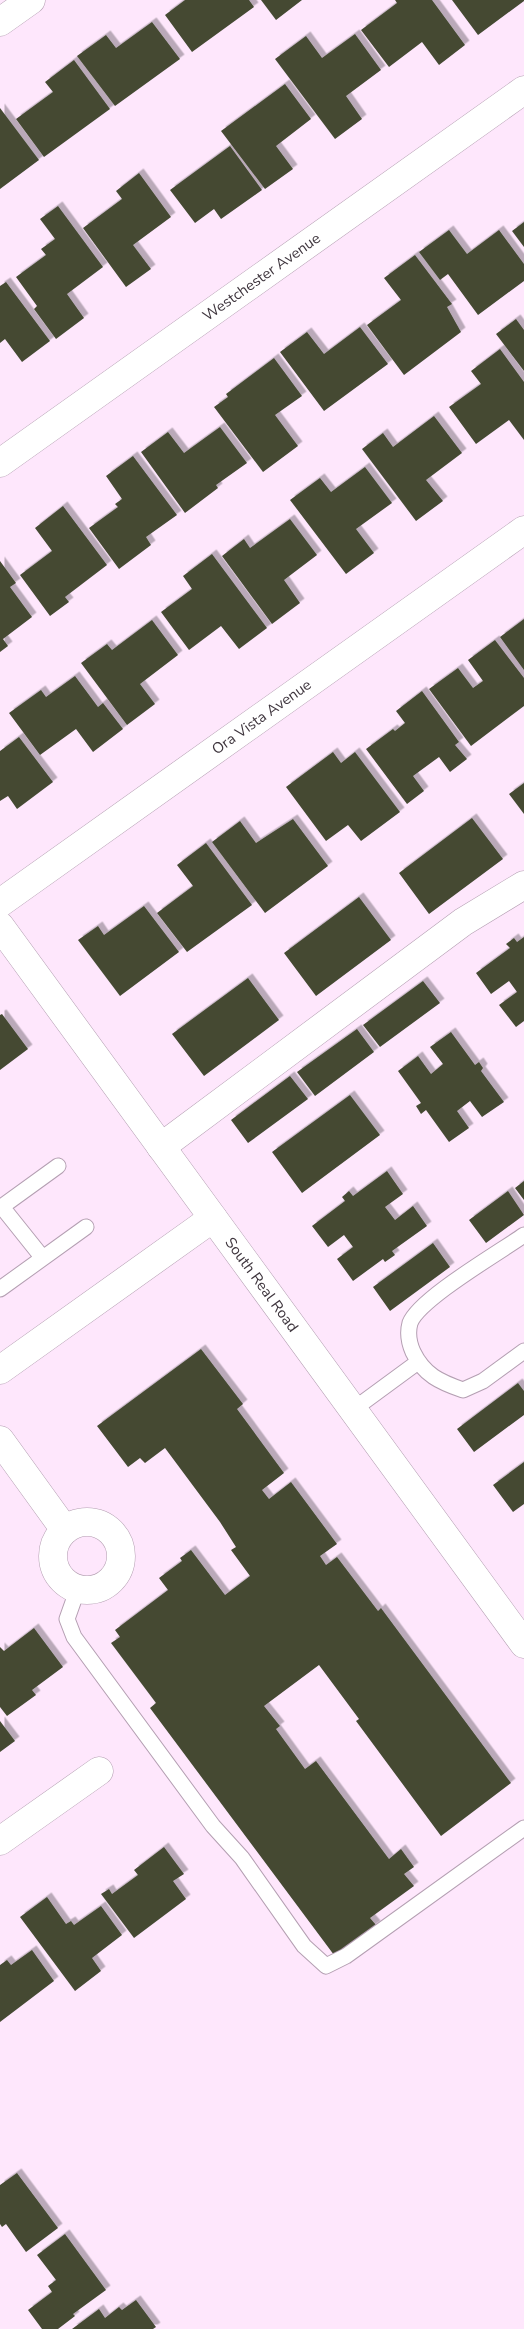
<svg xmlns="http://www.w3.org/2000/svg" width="524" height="2329" viewBox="0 0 524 2329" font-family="'Nunito Sans',sans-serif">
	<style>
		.building { fill: #444a33; filter: url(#shadow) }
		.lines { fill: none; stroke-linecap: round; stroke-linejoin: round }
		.lane-casing { stroke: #b49fb2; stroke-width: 17 }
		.street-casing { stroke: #b49fb2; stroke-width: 29 }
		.secondary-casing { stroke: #b49fb2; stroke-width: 29 }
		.lane { stroke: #fff; stroke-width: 15 }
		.street { stroke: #fff; stroke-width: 28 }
		.secondary { stroke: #fff; stroke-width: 28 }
		.labels { text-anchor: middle; stroke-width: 5; stroke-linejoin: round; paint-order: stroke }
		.street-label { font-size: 15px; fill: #3f363e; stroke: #fff }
	</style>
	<defs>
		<filter id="shadow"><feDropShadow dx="4.5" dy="-4.5" stdDeviation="0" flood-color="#0004"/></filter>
	</defs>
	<rect width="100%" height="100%" fill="#fee7fc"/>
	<path class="building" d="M 185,0 L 249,0 L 254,7 L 192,52 L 165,15 Z
		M 261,0 L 302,0 L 276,20 Z
		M 395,0 L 432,0 L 465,45 L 439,65 L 422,42 L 389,67 L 361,30 L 397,3 Z
		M 452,0 L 524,0 L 524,1 L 478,35 Z
		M 152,22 L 180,59 L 115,106 L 77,56 L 106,35 L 116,48 Z
		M 355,34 L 381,70 L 346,96 L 362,119 L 335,139 L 275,59 L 306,36 L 322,58 Z
		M 74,60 L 110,109 L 44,157 L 16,119 L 53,92 L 45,82 Z
		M 285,84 L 311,119 L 276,146 L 293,169 L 265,189 L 221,131 Z
		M 0,108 L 39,160 L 0,189 Z
		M 230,146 L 262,190 L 221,219 L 214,209 L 195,223 L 170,190 Z
		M 139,173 L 171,217 L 133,245 L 151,269 L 126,287 L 83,228 L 122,199 L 116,191 Z
		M 58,206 L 103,267 L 67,294 L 84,318 L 56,339 L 34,309 L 37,306 L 16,277 L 46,255 L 41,249 L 55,239 L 40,219 Z
		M 524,222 L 524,247 L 512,231 Z
		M 449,230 L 467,254 L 499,230 L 524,264 L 524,281 L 478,315 L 448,274 L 440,280 L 419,252 Z
		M 415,255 L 452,304 L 447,307 L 461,332 L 404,375 L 367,325 L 401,300 L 384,278 Z
		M 6,282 L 50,341 L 22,362 L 5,339 L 0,343 L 0,286 Z
		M 516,319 L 524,330 L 524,371 L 496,334 Z
		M 360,327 L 388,364 L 324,411 L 280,352 L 307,332 L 324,354 Z
		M 500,349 L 524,382 L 524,440 L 509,420 L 476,444 L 449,407 L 481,384 L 471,371 Z
		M 274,358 L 302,396 L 275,415 L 298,446 L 263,472 L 214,407 L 228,397 L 226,394 Z
		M 434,416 L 462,453 L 426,480 L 443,501 L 416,521 L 362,449 L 383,433 L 393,447 Z
		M 220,427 L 247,463 L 216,485 L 218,488 L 185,513 L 141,452 L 168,432 L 184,453 Z
		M 133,456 L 177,515 L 146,537 L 151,545 L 119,569 L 89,528 L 118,507 L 115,504 L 122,499 L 106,476 Z
		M 365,467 L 392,503 L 356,529 L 374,553 L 346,574 L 290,500 L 320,478 L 331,492 Z
		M 63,506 L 107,565 L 65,597 L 69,602 L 50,616 L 20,575 L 52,551 L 35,528 Z
		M 290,519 L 317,555 L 284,580 L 300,603 L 272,624 L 222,556 L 244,539 L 250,548 Z
		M 212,554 L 267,628 L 239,649 L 221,626 L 189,650 L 161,612 L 192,589 L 183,576 Z
		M 0,561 L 16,583 L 10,587 L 32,617 L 3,639 L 8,646 L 0,652 Z
		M 524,619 L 524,670 L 500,637 Z
		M 152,620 L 178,655 L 140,684 L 155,704 L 127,725 L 81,663 L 107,644 L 112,650 Z
		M 495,640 L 524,678 L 524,706 L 471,746 L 429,689 L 458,668 L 473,688 L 483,681 L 468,660 Z
		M 75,676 L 98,707 L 103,703 L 123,729 L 93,752 L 76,729 L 40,755 L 9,713 L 41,690 L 46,697 Z
		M 422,691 L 459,742 L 455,745 L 467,759 L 450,772 L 439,757 L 413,776 L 424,791 L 407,804 L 366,749 L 393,729 L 395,731 L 405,723 L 396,711 Z
		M 19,737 L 53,782 L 17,809 L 8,796 L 0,801 L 0,751 Z
		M 333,752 L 341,763 L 355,752 L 400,812 L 361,841 L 348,825 L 326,841 L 286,787 Z
		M 524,783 L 524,814 L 509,794 Z
		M 472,818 L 503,859 L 429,914 L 399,873 Z
		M 293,819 L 328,866 L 265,913 L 212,842 L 240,821 L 256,843 Z
		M 206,843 L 252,905 L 187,952 L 157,913 L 193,886 L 177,865 Z
		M 359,897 L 391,940 L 316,996 L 284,953 Z
		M 144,906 L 179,952 L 120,996 L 78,940 L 98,926 L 104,935 Z
		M 524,937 L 524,1021 L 516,1027 L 499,1005 L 517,992 L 509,981 L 491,994 L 476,973 L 510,948 L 506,944 L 514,938 L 517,942 Z
		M 248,978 L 279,1020 L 204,1076 L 172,1034 Z
		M 423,981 L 440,1003 L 380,1047 L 363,1025 Z
		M 2,1014 L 28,1049 L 0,1070 L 0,1015 Z
		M 357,1029 L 374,1052 L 315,1096 L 297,1072 Z
		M 451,1032 L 475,1065 L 479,1062 L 483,1068 L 481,1071 L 504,1102 L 482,1117 L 470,1101 L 457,1111 L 469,1128 L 449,1142 L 426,1110 L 421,1114 L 416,1106 L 421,1103 L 398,1071 L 418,1056 L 431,1074 L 443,1064 L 430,1047 Z
		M 290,1076 L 308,1099 L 248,1143 L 231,1120 Z
		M 350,1095 L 380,1135 L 302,1193 L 272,1152 Z
		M 387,1171 L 403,1194 L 385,1207 L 395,1220 L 413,1206 L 427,1226 L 392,1251 L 395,1255 L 385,1262 L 383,1259 L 353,1281 L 337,1259 L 353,1247 L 344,1235 L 328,1247 L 312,1226 L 345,1201 L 342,1197 L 349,1191 L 353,1196 Z
		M 524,1181 L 524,1200 L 515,1188 Z
		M 508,1191 L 524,1215 L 486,1243 L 469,1220 Z
		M 433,1243 L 450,1267 L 390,1311 L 373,1287 Z
		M 201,1349 L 243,1404 L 237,1409 L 284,1473 L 262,1490 L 269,1499 L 291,1482 L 337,1544 L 320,1556 L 326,1565 L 337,1557 L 378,1611 L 381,1608 L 511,1783 L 441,1836 L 356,1721 L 359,1719 L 319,1665 L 264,1706 L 280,1726 L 276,1729 L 305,1769 L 316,1761 L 389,1859 L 401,1849 L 414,1867 L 404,1874 L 414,1886 L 370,1918 L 376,1925 L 334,1955 L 150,1708 L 156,1703 L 111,1643 L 120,1637 L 115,1630 L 168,1590 L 159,1578 L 182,1561 L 180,1558 L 191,1550 L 225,1595 L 250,1576 L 231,1550 L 236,1547 L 220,1522 L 165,1448 L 145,1463 L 140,1458 L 128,1467 L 97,1426 Z
		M 518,1383 L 524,1391 L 524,1415 L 474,1452 L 457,1429 Z
		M 524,1462 L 524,1504 L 513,1512 L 493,1485 Z
		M 34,1628 L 63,1667 L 32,1690 L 36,1695 L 7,1716 L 0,1707 L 0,1647 L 4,1651 Z
		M 0,1721 L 15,1741 L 0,1752 Z
		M 164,1847 L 184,1874 L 173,1881 L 186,1899 L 134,1938 L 101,1894 L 109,1889 L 112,1894 L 138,1875 L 134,1870 Z
		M 47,1897 L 66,1924 L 71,1921 L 74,1925 L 101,1906 L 122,1935 L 92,1958 L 101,1971 L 75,1991 L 20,1917 Z
		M 32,1950 L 54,1981 L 0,2022 L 0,1965 L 7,1960 L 11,1965 Z
		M 17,2173 L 58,2228 L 26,2252 L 6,2224 L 2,2227 L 0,2224 L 0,2185 Z
		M 65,2234 L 106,2290 L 73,2314 L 75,2316 L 58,2329 L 42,2329 L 28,2310 L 52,2292 L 48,2286 L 56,2280 L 37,2255 Z
		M 136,2300 L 156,2327 L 153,2329 L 72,2329 L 99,2309 L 105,2318 L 119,2307 L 122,2310 Z"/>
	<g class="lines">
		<defs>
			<path id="lane" d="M 2,1207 L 42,1257
				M 0,1208 L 58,1166
				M 524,1235 C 500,1252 419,1299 410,1323 C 407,1334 409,1343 413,1352 C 424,1375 440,1382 463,1390 L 483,1381 L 524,1351
				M 0,1289 L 86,1227
				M 354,1409 L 418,1362
				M 78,1588 L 67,1619 L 74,1637 L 213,1826 L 242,1858 L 304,1946 L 326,1966 L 346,1956 L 524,1828"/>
			<g id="street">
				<path d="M 0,22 L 31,0"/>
				<path id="s1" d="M 0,463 L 524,90"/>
				<path id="s2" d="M 0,903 L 524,530"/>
				<path d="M 161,1147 L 463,922 L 524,885"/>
				<path d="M 0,1370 L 213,1218"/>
				<path d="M 0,1440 L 65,1530"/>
				<circle cx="87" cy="1556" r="34"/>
				<path d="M 0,1841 L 99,1771"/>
			</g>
			<g id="secondary">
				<path id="s3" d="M 0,926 L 524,1644"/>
			</g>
		</defs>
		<use href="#lane" class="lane-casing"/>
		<use href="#street" class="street-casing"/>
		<use href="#secondary" class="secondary-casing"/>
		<use href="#lane" class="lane"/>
		<use href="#street" class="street"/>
		<use href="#secondary" class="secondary"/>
	</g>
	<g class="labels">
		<g class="street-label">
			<text dy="5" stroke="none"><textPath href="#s1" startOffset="321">Westchester Avenue</textPath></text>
			<text dy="5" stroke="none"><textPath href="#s2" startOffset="321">Ora Vista Avenue</textPath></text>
			<text dy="5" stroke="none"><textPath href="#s3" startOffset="444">South Real Road</textPath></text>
		</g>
	</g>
</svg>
